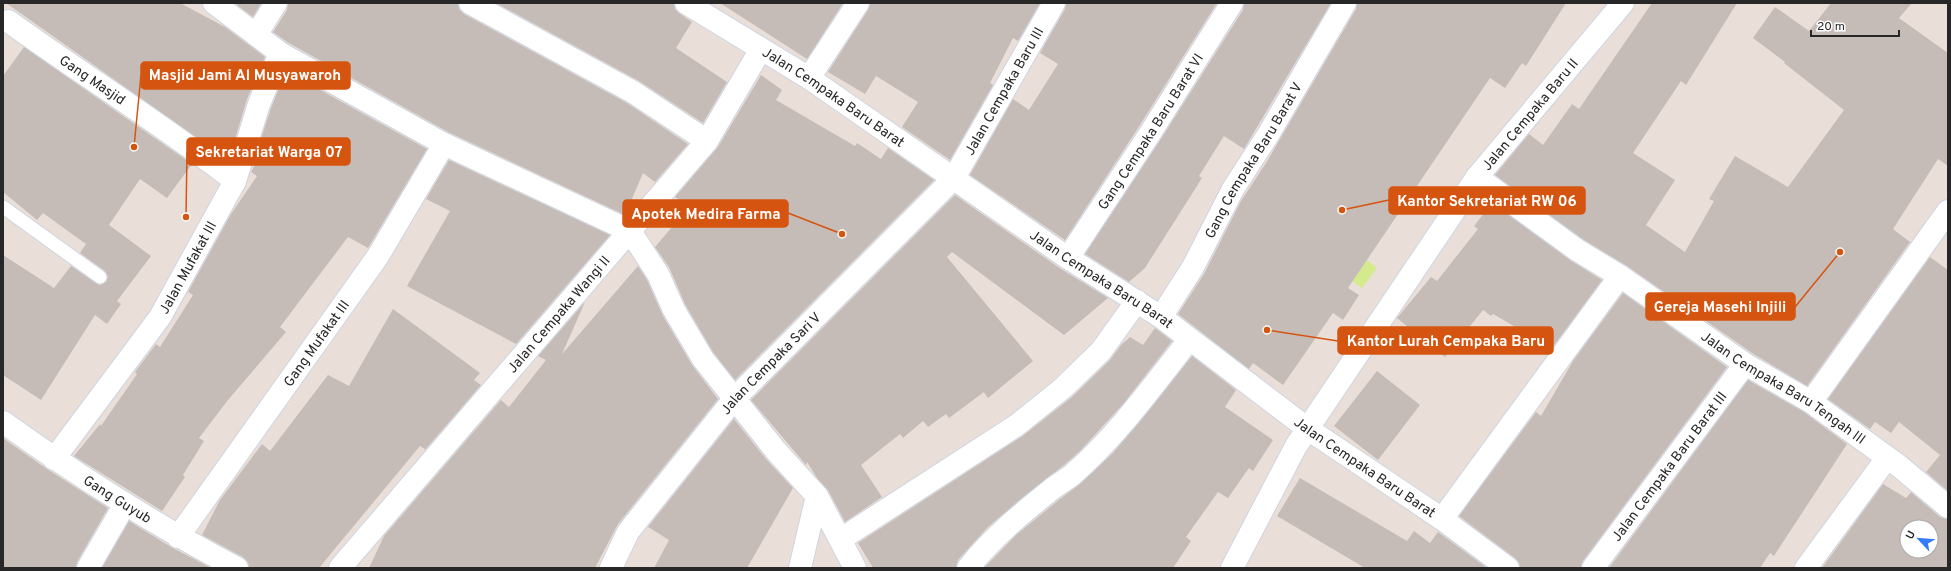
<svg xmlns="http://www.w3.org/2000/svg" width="1951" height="571" viewBox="0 0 1951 571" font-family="Overpass,sans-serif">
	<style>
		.pitch { fill: #d3eb8d }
		.building { fill: #c5bcb8; fill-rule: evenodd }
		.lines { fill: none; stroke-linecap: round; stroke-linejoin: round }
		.lane-casing { stroke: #cdd4e1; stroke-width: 15 }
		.street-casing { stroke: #cdd4e1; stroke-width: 24 }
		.lane { stroke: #fff; stroke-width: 13 }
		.street { stroke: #fff; stroke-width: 22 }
		.labels { text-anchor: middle; stroke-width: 4; stroke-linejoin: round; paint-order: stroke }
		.street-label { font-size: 14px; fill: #272727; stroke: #fff }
		.leader { fill: none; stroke: #d5540f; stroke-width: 1.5 }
		.callout-dot { fill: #d5540f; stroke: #fff; stroke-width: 1.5 }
		.callout { fill: #d5540f; stroke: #d5540f; stroke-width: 1.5 }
		.callout-label { font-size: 15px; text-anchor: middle; font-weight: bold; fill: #fff }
	</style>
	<rect width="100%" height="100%" fill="#eadfd8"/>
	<path class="pitch" d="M 1334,235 L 1377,268 L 1362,288 L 1318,256 Z"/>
	<path class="building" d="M 6,3 L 180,3 L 225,27 L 265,57 L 247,99 L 233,146 L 224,157 Z
		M 238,3 L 261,3 L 253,17 L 237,5 Z
		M 288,3 L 458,3 L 459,9 L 464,14 L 627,103 L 688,144 L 655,182 L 643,173 L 625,215 L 450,133 L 287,42 L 273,32 L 287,10 Z
		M 496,3 L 674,3 L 675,9 L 679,13 L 692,22 L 676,48 L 727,82 L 703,123 L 639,81 Z
		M 720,3 L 843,3 L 807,59 Z
		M 870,3 L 1040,3 L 1018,41 L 1013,38 L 990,83 L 993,85 L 950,160 L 902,127 L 918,102 L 876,76 L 865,94 L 828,72 L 868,10 Z
		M 1066,3 L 1217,3 L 1138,128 L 1065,240 L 970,175 L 1013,99 L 1029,110 L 1058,64 L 1040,53 L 1065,9 Z
		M 1244,3 L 1331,3 L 1244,149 L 1224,136 L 1199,176 L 1202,178 L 1145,268 L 1129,282 L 1085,254 L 1159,142 L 1243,10 Z
		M 1357,3 L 1566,3 L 1526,66 L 1522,63 L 1505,88 L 1490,78 L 1348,288 L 1359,295 L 1343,320 L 1333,313 L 1283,385 L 1253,363 L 1249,369 L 1178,314 L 1204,274 L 1241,201 L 1266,163 L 1356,9 Z
		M 1652,3 L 1737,3 L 1686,85 L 1681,81 L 1633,153 L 1675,180 L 1646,225 L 1685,252 L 1714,201 L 1709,199 L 1735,156 L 1788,187 L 1844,110 L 1784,63 L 1785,62 L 1753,38 L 1775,7 L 1809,31 L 1831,3 L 1912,3 L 1899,18 L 1948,53 L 1948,166 L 1938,159 L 1893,229 L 1910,242 L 1807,386 L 1752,353 L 1627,266 L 1584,240 L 1495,175 L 1529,134 L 1543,145 L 1572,104 L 1579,109 Z
		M 24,47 L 192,164 L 167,198 L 140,179 L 109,225 L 151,256 L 117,301 L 121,304 L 107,324 L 95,315 L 41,400 L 3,375 L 3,255 L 54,288 L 71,266 L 99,285 L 106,282 L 108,277 L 105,271 L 80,253 L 86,244 L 43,213 L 37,220 L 3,192 L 3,76 Z
		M 286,71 L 427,149 L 368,248 L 348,237 L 280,327 L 286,332 L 228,400 L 199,438 L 204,441 L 183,475 L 185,477 L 162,511 L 74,456 L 100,424 L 101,426 L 137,374 L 135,372 L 156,344 L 160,347 L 193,295 L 188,292 L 231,214 L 257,176 L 251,172 L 263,151 L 258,148 L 271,108 Z
		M 761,75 L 782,90 L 776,100 L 855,146 L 857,143 L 881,159 L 888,148 L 934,180 L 735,380 L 713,352 L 685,304 L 669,267 L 655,247 L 689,207 L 675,197 L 718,147 Z
		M 449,160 L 610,235 L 516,344 L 407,286 L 450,211 L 426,199 Z
		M 955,195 L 1061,269 L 1108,298 L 1064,335 L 952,252 L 947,257 L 1033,361 L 988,398 L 984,392 L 949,418 L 946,414 L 928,427 L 923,421 L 903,438 L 900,434 L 861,465 L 882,497 L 845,522 L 828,490 L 817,478 L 807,462 L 806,465 L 751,400 Z
		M 1492,203 L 1570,260 L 1602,280 L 1552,348 L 1493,314 L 1491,316 L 1483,310 L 1445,357 L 1397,318 L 1431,277 L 1437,281 L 1478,229 L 1474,226 Z
		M 1930,257 L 1948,270 L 1948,491 L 1926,472 L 1940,455 L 1899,422 L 1891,433 L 1875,422 L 1870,429 L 1828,399 Z
		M 638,266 L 647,280 L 663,316 L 692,365 L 718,399 L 618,524 L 595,568 L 369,568 L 384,536 L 501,400 L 509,407 L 546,360 L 538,356 L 585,302 L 562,354 Z
		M 1623,293 L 1727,367 L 1583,561 L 1581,568 L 1520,568 L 1519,563 L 1515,558 L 1459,516 L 1536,412 L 1541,416 L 1573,361 Z
		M 393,309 L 480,373 L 474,380 L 481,385 L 424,451 L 425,449 L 420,446 L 319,568 L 249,568 L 248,562 L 243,557 L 202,535 L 220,500 L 262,444 L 270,451 L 328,375 L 349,386 Z
		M 1155,328 L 1172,341 L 1124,403 L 1080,451 L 1064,465 L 1022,498 L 988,527 L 958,560 L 956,568 L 873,568 L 858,543 L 1024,435 L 1072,397 L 1110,360 L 1121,345 L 1130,337 L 1143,345 Z
		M 1192,356 L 1236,390 L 1225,407 L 1273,440 L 1253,471 L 1249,468 L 1228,498 L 1218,492 L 1186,537 L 1191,541 L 1173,568 L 984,568 L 1016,535 L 1060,499 L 1080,484 L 1113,453 L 1143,418 Z
		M 1377,371 L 1420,405 L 1378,460 L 1334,426 Z
		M 1748,380 L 1804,412 L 1847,444 L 1774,556 L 1770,553 L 1760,568 L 1609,568 Z
		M 734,419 L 766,459 L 793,488 L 747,568 L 654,568 L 669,540 L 648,527 Z
		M 3,438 L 47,469 L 108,508 L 77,562 L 76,568 L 3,568 Z
		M 1300,478 L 1407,541 L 1414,531 L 1430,543 L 1438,532 L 1487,568 L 1365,568 L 1277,516 Z
		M 1883,484 L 1906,498 L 1911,492 L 1940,517 L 1948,519 L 1948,568 L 1822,568 ZM 1907,527 L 1931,527 L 1931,551 L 1907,551 Z
		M 129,521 L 171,547 L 211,568 L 102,568 Z"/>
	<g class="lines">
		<defs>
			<path id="lane" d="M 3,207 L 100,277"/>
			<g id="street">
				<path d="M 214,3 L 280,53 L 444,144 L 630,231 L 658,274 L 674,310 L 703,359 L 776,451 L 817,496 L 855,568"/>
				<path d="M 470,3 L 633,92 L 707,141"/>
				<path id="s1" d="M 686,3 L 809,78 L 1068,258 L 1161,317 L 1308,429 L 1442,519 L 1508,568"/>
				<path id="s2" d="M 8,21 C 83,75 162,124 235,181"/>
				<path d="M 256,35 L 276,3"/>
				<path d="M 809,78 L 858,3"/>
				<path id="s3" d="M 1477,177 L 1577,250 L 1620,276 L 1745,364 L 1811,402 L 1899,466 L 1948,507"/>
				<path id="s4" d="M 1068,258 L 1149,135 L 1232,3"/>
				<path id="s5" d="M 1161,317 L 1193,267 L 1233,189 L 1268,135 L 1345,3"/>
				<path d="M 1811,402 L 1948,211"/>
				<path id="s6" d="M 3,422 C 78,476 155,525 237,568"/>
				<path id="s7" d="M 54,459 L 160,317 L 235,181 L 259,104 L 280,53"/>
				<path d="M 1442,519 L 1620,276"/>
				<path id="s8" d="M 178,537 L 378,256 L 444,144"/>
				<path d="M 841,539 L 1017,425 L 1063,388 L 1101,351 L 1137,301"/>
				<path d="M 88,568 L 125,504"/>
				<path id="s9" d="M 340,568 L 707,141 L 761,49"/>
				<path id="s10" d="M 611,568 L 628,532 L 734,399 L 954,178 L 1054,3"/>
				<path d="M 800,568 L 817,496"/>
				<path d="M 968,568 C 992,538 1022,513 1052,489 C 1058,484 1066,480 1072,475 C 1117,436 1152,387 1189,340"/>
				<path id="s11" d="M 1232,568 L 1296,446 L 1477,177 L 1623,3"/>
				<path id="s12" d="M 1593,568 L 1745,364"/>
				<path d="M 1806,568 L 1887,458"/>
			</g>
		</defs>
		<use href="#lane" class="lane-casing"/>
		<use href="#street" class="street-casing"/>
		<use href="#lane" class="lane"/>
		<use href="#street" class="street"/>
	</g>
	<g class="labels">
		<g class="street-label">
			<text dy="5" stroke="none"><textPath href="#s2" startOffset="103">Gang Masjid</textPath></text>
			<text dy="5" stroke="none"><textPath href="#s10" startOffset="622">Jalan Cempaka Baru III</textPath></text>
			<text dy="5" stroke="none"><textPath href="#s1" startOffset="175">Jalan Cempaka Baru Barat</textPath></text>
			<text dy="5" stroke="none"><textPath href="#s11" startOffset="544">Jalan Cempaka Baru II</textPath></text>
			<text dy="5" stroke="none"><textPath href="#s4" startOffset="151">Gang Cempaka Baru Barat VI</textPath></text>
			<text dy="5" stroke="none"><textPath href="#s5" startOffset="182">Gang Cempaka Baru Barat V</textPath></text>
			<text dy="5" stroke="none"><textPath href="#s7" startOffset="234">Jalan Mufakat III</textPath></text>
			<text dy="5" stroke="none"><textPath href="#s1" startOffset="499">Jalan Cempaka Baru Barat</textPath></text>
			<text dy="5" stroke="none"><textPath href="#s9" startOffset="335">Jalan Cempaka Wangi II</textPath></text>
			<text dy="5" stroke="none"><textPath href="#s8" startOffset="238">Gang Mufakat III</textPath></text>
			<text dy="5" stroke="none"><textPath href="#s10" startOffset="261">Jalan Cempaka Sari V</textPath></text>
			<text dy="5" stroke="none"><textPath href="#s3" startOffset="372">Jalan Cempaka Baru Tengah III</textPath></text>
			<text dy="5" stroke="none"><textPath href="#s12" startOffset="127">Jalan Cempaka Baru Barat III</textPath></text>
			<text dy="5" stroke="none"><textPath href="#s1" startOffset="823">Jalan Cempaka Baru Barat</textPath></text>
			<text dy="5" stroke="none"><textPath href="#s6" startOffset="138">Gang Guyub</textPath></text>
		</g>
	</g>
	<path class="leader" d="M134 147L141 75M186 217L187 152M1342 210L1389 200M842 234L788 213M1840 252L1795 307M1267 330L1338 341"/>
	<g class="callout-dot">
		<circle cx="134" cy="147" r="4"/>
		<circle cx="186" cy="217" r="4"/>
		<circle cx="1342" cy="210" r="4"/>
		<circle cx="842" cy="234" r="4"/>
		<circle cx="1840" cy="252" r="4"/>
		<circle cx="1267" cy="330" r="4"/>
	</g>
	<g class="callout">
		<rect x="141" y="62" width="209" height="27" rx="4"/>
		<rect x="187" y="138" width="163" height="27" rx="4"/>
		<rect x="1389" y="187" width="196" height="27" rx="4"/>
		<rect x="623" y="200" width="165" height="27" rx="4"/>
		<rect x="1646" y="293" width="149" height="27" rx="4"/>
		<rect x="1338" y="327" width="215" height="27" rx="4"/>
	</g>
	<g class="callout-label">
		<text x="245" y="80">Masjid Jami Al Musyawaroh</text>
		<text x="269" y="157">Sekretariat Warga 07</text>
		<text x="1487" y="206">Kantor Sekretariat RW 06</text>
		<text x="706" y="219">Apotek Medira Farma</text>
		<text x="1720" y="312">Gereja Masehi Injili</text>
		<text x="1446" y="346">Kantor Lurah Cempaka Baru</text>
	</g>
	<rect width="1951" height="571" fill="none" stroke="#272727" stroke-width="8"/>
	<g transform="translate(1919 539) rotate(296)"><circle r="19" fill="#ffffff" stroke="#a9a9a9"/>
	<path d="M0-3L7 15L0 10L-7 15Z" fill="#327bfd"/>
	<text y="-6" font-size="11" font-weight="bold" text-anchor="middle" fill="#272727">U</text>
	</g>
	<path d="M1811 30v6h88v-6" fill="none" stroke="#272727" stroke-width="2"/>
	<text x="1817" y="30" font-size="12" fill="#272727" stroke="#ffffff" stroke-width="3" paint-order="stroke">20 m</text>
</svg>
